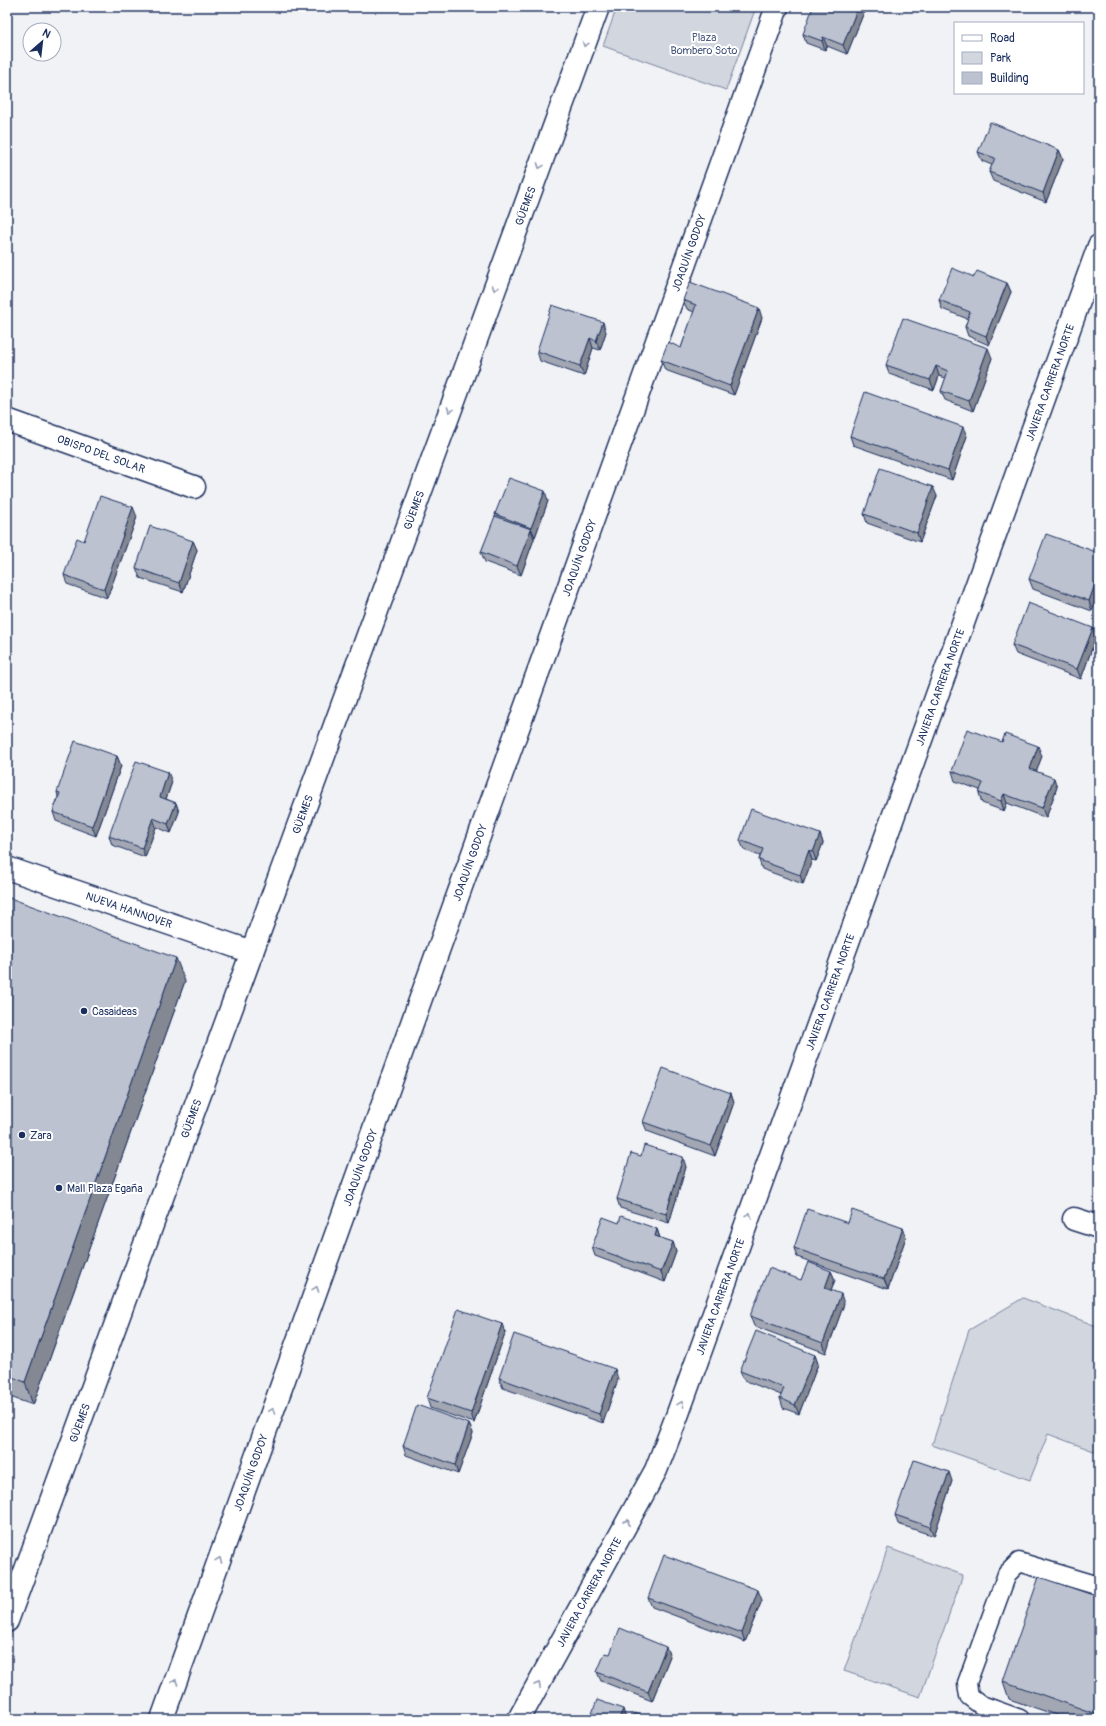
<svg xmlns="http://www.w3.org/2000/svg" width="1106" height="1726" viewBox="0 0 1106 1726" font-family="Pangolin,sans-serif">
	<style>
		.green { fill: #d2d6df; stroke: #76829e }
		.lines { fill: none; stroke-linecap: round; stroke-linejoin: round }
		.lane-casing { stroke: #1b2f5e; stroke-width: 21 }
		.street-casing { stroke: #1b2f5e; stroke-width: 25 }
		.secondary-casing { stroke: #1b2f5e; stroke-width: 25 }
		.lane { stroke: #fff; stroke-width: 18 }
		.street { stroke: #fff; stroke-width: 22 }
		.secondary { stroke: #fff; stroke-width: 22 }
		.wall { fill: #a2a7b3; stroke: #1b2f5e }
		.shaded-wall { fill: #848892; stroke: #1b2f5e }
		.building { fill: #bcc2d0; stroke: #1b2f5e }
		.oneway { stroke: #8d97ae }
		.poi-dot { fill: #1b2f5e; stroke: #fff; stroke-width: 1.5 }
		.labels { text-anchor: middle; stroke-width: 4; stroke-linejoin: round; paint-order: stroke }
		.park-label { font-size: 11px; fill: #49597e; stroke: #fff }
		.street-label { font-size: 11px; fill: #1b2f5e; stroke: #fff }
		.poi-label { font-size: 11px; fill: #1b2f5e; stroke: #fff; text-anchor: start }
	</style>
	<rect width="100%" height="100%" fill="#f1f2f5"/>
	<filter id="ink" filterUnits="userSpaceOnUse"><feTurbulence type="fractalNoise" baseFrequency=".025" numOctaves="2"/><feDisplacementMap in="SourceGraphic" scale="8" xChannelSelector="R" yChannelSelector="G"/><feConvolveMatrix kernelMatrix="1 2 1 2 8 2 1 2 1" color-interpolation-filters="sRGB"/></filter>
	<g filter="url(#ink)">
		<path class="green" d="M 617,7 L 756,7 L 726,90 L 603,46 Z
			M 1023,1298 L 1099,1327 L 1099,1453 L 1048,1434 L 1030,1480 L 932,1445 L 969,1330 Z
			M 888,1548 L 963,1575 L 920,1697 L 844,1671 Z"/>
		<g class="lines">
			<defs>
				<path id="lane" d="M 1020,1719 L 981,1705 L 969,1696 L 967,1683 L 1007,1574 L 1019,1562 L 1099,1586"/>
				<g id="street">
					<path id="s1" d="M 7,420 L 194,487"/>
					<path id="s2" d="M 7,868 L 252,952"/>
					<path d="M 1074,1219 L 1099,1227"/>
					<path id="s3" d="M 7,1621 L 598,7"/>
					<path id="s4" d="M 162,1719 L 777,7"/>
				</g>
				<g id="secondary">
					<path id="s5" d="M 519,1719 L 656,1470 L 677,1416 L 1099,246"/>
				</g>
			</defs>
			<use href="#lane" class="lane-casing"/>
			<use href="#street" class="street-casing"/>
			<use href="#secondary" class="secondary-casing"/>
			<use href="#lane" class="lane"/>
			<use href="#street" class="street"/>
			<use href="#secondary" class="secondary"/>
		</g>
		<path class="wall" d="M 864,12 L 847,54 L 827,46 L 825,50 L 806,43 L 803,34 Z
			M 1059,150 L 1063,159 L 1046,202 L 993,181 L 989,172 L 992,165 L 982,161 L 978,152 Z
			M 974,277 L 1007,283 L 1011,292 L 989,345 L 968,336 L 965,327 L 968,319 L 942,309 L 939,300 Z
			M 683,300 L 762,318 L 734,395 L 665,370 L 661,360 L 681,348 L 694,312 L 687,309 Z
			M 606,332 L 600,350 L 593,348 L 584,376 L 540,361 L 537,351 Z
			M 992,358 L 973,411 L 945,400 L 941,391 L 946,378 L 939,376 L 934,390 L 889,374 L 886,365 Z
			M 850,436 L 967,436 L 952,480 L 853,445 Z
			M 937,496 L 920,542 L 867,523 L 864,514 Z
			M 548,501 L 535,537 L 534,537 L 534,539 L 521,575 L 485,562 L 481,552 L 496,517 L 495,514 Z
			M 137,517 L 107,598 L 67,584 L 64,575 L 84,541 Z
			M 193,541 L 197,550 L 183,592 L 140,578 L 136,568 Z
			M 1099,553 L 1099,592 L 1092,611 L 1033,589 L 1029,579 Z
			M 1093,628 L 1096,637 L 1081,679 L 1016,654 L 1012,645 Z
			M 117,756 L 121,766 L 96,836 L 56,821 L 53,812 L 58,797 L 57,792 Z
			M 1042,756 L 1036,771 L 1057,787 L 1046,818 L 1007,803 L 1004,811 L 982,803 L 979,793 L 980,790 L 955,781 L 952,771 Z
			M 172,782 L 166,799 L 176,803 L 179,812 L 171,833 L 156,827 L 145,857 L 112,845 L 109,836 Z
			M 820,834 L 823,843 L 816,861 L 812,860 L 803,884 L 762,869 L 759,860 L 760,856 L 744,850 L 740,840 Z
			M 7,897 L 185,981 L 33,1405 L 7,1396 Z
			M 731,1093 L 734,1102 L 715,1156 L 647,1131 L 643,1122 Z
			M 641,1156 L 686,1167 L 669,1223 L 620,1208 L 617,1199 Z
			M 619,1223 L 657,1229 L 660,1238 L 673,1242 L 676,1252 L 665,1282 L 595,1256 L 592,1247 Z
			M 848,1223 L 903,1228 L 906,1237 L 888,1289 L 797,1257 L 794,1248 Z
			M 831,1271 L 835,1280 L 831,1290 L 844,1304 L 826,1353 L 754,1326 L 750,1316 L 801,1280 Z
			M 502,1324 L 505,1333 L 474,1423 L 430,1408 L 427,1398 Z
			M 815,1355 L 818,1364 L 799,1414 L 783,1408 L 780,1398 L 781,1395 L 744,1380 L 740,1371 Z
			M 499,1378 L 618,1379 L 603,1423 L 503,1388 Z
			M 469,1424 L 473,1433 L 458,1474 L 406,1455 L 403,1446 Z
			M 952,1481 L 934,1536 L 898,1524 L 895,1515 Z
			M 1099,1597 L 1099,1719 L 1068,1719 L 1009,1699 L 1003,1681 Z
			M 648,1598 L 762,1600 L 745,1642 L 652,1607 Z
			M 610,1654 L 670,1656 L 652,1701 L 601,1681 L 597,1672 Z"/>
		<path class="shaded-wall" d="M 858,7 L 862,7 L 864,12 L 847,54 L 843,45 Z
			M 823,37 L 827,46 L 825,50 L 822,41 Z
			M 1059,150 L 1063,159 L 1046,202 L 1043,193 Z
			M 1007,283 L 1011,292 L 989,345 L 986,336 Z
			M 759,308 L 762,318 L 734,395 L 730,386 Z
			M 603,322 L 606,332 L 600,350 L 596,341 Z
			M 590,338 L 593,348 L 584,376 L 580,366 Z
			M 988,348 L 992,358 L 973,411 L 969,401 Z
			M 936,366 L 939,376 L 934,390 L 930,380 Z
			M 963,427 L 967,436 L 952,480 L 948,470 Z
			M 933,487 L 937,496 L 920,542 L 917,533 Z
			M 545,491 L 548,501 L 535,537 L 531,528 Z
			M 133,507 L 137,517 L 107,598 L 104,589 Z
			M 531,529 L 534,539 L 521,575 L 517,566 Z
			M 193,541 L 197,550 L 183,592 L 179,583 Z
			M 1099,573 L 1099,592 L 1092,611 L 1089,601 Z
			M 1093,628 L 1096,637 L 1081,679 L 1077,669 Z
			M 1038,746 L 1042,756 L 1034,778 L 1030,769 Z
			M 117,756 L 121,766 L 96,836 L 92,826 Z
			M 168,772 L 172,782 L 163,807 L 160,797 Z
			M 1054,778 L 1057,787 L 1046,818 L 1042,808 Z
			M 1004,794 L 1007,803 L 1004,811 L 1001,801 Z
			M 176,803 L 179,812 L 171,833 L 168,824 Z
			M 153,818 L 156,827 L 145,857 L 142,848 Z
			M 820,834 L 823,843 L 816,861 L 813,852 Z
			M 809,850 L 812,860 L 803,884 L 800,875 Z
			M 176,958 L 185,981 L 33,1405 L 25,1382 Z
			M 731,1093 L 734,1102 L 715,1156 L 711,1146 Z
			M 683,1157 L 686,1167 L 669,1223 L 666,1214 Z
			M 903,1228 L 906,1237 L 888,1289 L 884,1279 Z
			M 657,1229 L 660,1238 L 655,1236 Z
			M 673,1242 L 676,1252 L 665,1282 L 661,1272 Z
			M 831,1271 L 835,1280 L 828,1297 L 825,1288 Z
			M 841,1294 L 844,1304 L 826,1353 L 823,1343 Z
			M 502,1324 L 505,1333 L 474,1423 L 471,1413 Z
			M 815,1355 L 818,1364 L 799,1414 L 795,1405 Z
			M 615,1369 L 618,1379 L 603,1423 L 599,1414 Z
			M 469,1424 L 473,1433 L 458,1474 L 455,1465 Z
			M 949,1472 L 952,1481 L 934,1536 L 930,1527 Z
			M 758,1590 L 762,1600 L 745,1642 L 742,1633 Z
			M 666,1647 L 670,1656 L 652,1701 L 648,1692 Z
			M 623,1709 L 626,1718 L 626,1719 L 619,1719 Z"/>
		<path class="building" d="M 813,7 L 858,7 L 843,45 L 823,37 L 822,41 L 803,34 Z
			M 990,122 L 1059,150 L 1043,193 L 989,172 L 995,158 L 978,152 Z
			M 952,268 L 974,277 L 977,271 L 1007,283 L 986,336 L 965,327 L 970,312 L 939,300 Z
			M 690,282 L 759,308 L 730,386 L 661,360 L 668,342 L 681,348 L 696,305 L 683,300 Z
			M 552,305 L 603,322 L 596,341 L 590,338 L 580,366 L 537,351 Z
			M 903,318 L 988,348 L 969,401 L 941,391 L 948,371 L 936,366 L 930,380 L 886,365 Z
			M 865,392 L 963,427 L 948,470 L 850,436 Z
			M 880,468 L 933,487 L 917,533 L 864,514 Z
			M 509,478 L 545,491 L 531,528 L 495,514 Z
			M 100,496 L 133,507 L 104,589 L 64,575 L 77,538 L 84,541 Z
			M 495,516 L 531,529 L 517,566 L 481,552 Z
			M 150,526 L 193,541 L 179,583 L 136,568 Z
			M 1046,534 L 1099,553 L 1099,573 L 1089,601 L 1029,579 Z
			M 1028,603 L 1093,628 L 1077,669 L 1012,645 Z
			M 967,729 L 1002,742 L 1005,734 L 1038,746 L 1030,769 L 1054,778 L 1042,808 L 1004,794 L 1001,801 L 979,793 L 983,783 L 952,771 Z
			M 75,741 L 117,756 L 92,826 L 53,812 L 60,793 L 57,792 Z
			M 136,761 L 168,772 L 160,797 L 176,803 L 168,824 L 153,818 L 142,848 L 109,836 Z
			M 751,809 L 820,834 L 813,852 L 809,850 L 800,875 L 759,860 L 763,849 L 740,840 Z
			M 7,897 L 176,958 L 25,1382 L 7,1375 Z
			M 663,1068 L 731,1093 L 711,1146 L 643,1122 Z
			M 644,1145 L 683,1157 L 666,1214 L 617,1199 L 631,1153 L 641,1156 Z
			M 807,1209 L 848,1223 L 852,1210 L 903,1228 L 884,1279 L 794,1248 Z
			M 621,1216 L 657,1229 L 655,1236 L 673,1242 L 661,1272 L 592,1247 L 603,1217 L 619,1223 Z
			M 808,1262 L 831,1271 L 825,1288 L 841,1294 L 823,1343 L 750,1316 L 769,1268 L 801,1280 Z
			M 458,1309 L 502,1324 L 471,1413 L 427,1398 Z
			M 756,1331 L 815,1355 L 795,1405 L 780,1398 L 784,1388 L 740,1371 Z
			M 514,1334 L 615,1369 L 599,1414 L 499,1378 Z
			M 417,1405 L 469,1424 L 455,1465 L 403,1446 Z
			M 914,1460 L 949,1472 L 930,1527 L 895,1515 Z
			M 664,1555 L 758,1590 L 742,1633 L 648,1598 Z
			M 1039,1577 L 1099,1597 L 1099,1715 L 1003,1681 Z
			M 620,1628 L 666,1647 L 648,1692 L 597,1672 L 605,1653 L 610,1654 Z
			M 597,1700 L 623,1709 L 619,1719 L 590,1719 Z
			M 635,1713 L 650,1719 L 633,1719 Z
			M 577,1715 L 587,1719 L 575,1719 Z"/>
		<defs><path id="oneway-chevron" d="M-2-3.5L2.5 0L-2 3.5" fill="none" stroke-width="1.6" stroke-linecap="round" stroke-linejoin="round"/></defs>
		<g class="oneway">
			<use href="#oneway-chevron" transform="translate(585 44) rotate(110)"/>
			<use href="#oneway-chevron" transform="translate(540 166) rotate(110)"/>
			<use href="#oneway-chevron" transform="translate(495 288) rotate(110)"/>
			<use href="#oneway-chevron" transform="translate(450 410) rotate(110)"/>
			<use href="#oneway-chevron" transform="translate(749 1215) rotate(-70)"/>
			<use href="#oneway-chevron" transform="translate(316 1289) rotate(-70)"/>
			<use href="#oneway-chevron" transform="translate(681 1404) rotate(-70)"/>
			<use href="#oneway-chevron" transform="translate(272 1411) rotate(-70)"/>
			<use href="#oneway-chevron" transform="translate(627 1522) rotate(-61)"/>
			<use href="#oneway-chevron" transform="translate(219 1560) rotate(-70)"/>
			<use href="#oneway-chevron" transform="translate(175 1682) rotate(-70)"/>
			<use href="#oneway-chevron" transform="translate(538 1685) rotate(-61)"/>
		</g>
	</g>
	<g class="poi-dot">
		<circle cx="84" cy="1011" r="4"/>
		<circle cx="22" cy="1135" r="4"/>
		<circle cx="59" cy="1188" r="4"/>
	</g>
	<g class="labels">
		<g class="park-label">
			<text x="704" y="41">Plaza<tspan x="704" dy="13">Bombero Soto</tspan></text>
		</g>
		<g class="street-label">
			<text dy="4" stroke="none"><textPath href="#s3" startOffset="1507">GÜEMES</textPath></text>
			<text dy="4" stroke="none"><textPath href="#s4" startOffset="1558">JOAQUÍN GODOY</textPath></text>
			<text dy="4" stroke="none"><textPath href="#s5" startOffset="1441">JAVIERA CARRERA NORTE</textPath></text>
			<text dy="4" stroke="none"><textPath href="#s1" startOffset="100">OBISPO DEL SOLAR</textPath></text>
			<text dy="4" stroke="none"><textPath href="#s3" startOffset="1183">GÜEMES</textPath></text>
			<text dy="4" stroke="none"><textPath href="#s4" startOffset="1234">JOAQUÍN GODOY</textPath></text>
			<text dy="4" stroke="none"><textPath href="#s5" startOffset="1117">JAVIERA CARRERA NORTE</textPath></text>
			<text dy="4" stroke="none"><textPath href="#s3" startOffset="859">GÜEMES</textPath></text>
			<text dy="4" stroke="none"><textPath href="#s4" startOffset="910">JOAQUÍN GODOY</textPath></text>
			<text dy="4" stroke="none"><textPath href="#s2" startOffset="129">NUEVA HANNOVER</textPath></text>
			<text dy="4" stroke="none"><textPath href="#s5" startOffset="793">JAVIERA CARRERA NORTE</textPath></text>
			<text dy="4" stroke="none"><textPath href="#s3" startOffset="535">GÜEMES</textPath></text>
			<text dy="4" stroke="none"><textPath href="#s4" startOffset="586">JOAQUÍN GODOY</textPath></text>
			<text dy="4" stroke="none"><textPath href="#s5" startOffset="469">JAVIERA CARRERA NORTE</textPath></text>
			<text dy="4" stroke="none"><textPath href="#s3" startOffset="211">GÜEMES</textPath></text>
			<text dy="4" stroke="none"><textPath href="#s4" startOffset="262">JOAQUÍN GODOY</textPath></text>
			<text dy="4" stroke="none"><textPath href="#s5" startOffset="145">JAVIERA CARRERA NORTE</textPath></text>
		</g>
		<g class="poi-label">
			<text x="92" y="1015">Casaideas</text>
			<text x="30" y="1139">Zara</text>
			<text x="67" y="1192">Mall Plaza Egaña</text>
		</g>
	</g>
	<rect width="1106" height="1726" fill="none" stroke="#fff" stroke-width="24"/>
	<rect x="12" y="12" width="1082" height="1702" fill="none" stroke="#1b2f5e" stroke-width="1.5" filter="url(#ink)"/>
	<rect x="954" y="22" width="130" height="72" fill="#ffffff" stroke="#a4acbf"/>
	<rect x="962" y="35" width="20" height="6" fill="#ffffff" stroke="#a4acbf"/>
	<text x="990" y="42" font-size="12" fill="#1b2f5e">Road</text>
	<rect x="962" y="52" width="20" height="12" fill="#d2d6df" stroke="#a4acbf"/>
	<text x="990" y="62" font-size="12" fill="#1b2f5e">Park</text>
	<rect x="962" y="72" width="20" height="12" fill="#bcc2d0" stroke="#a4acbf"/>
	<text x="990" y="82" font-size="12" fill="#1b2f5e">Building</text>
	<g transform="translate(42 42) rotate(28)"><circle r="19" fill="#ffffff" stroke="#a4acbf"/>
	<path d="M0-3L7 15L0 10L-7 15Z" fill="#1b2f5e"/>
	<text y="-6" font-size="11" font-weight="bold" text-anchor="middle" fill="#1b2f5e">N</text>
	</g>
</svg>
